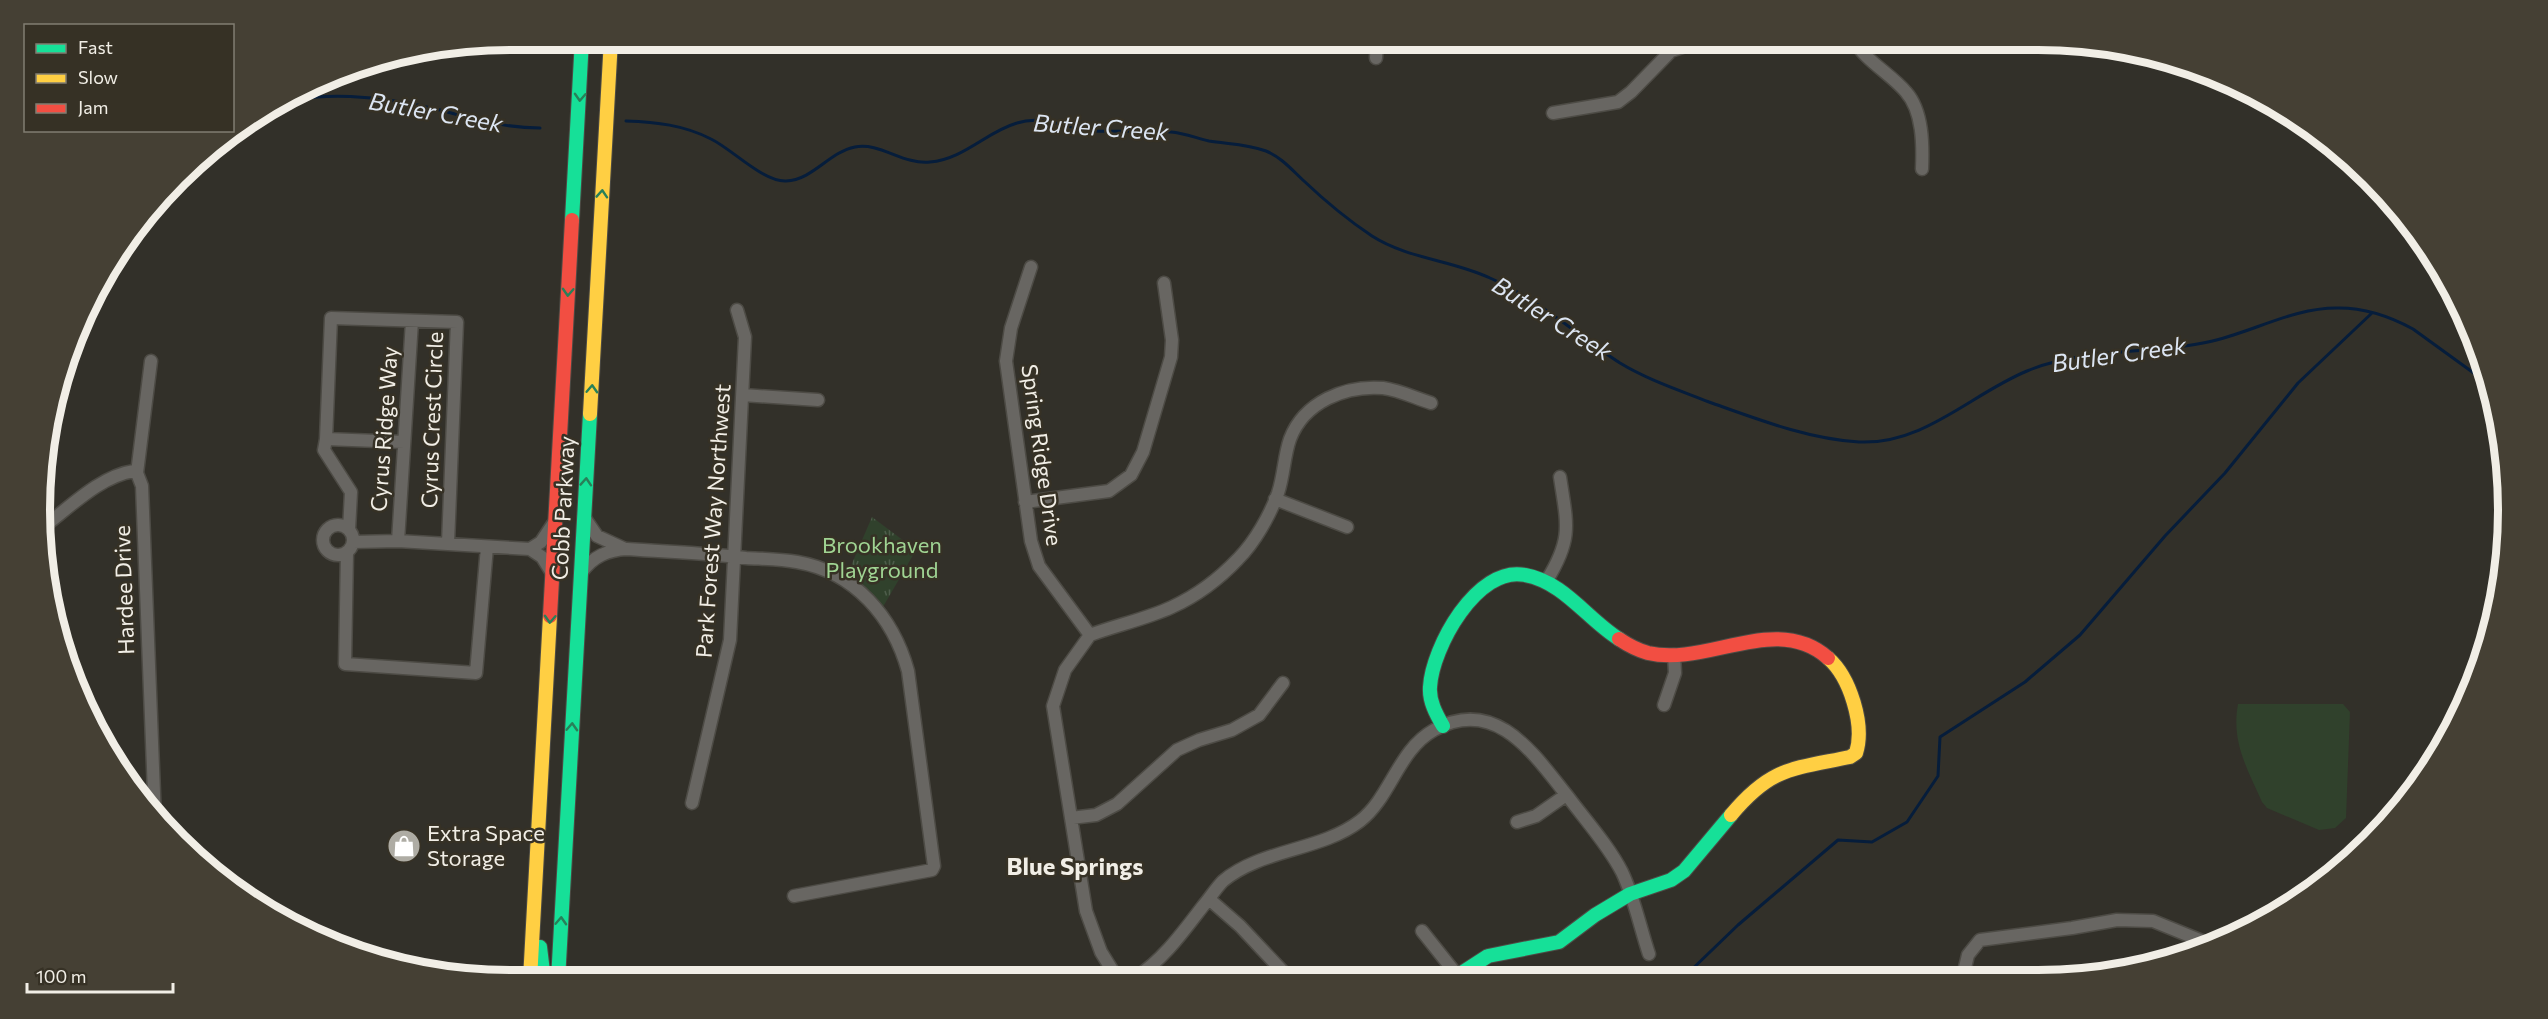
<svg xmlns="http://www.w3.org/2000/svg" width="2548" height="1019" viewBox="0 0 2548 1019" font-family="Commissioner,sans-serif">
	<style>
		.park { fill: url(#park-tufts) }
		.pitch { fill: #30412c }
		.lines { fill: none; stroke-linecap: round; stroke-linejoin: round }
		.stream { stroke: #061d3b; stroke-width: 3 }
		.street-casing { stroke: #4d4b45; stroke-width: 15 }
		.fast-casing { stroke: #4d4b45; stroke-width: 16 }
		.slow-casing { stroke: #4d4b45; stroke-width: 16 }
		.jam-casing { stroke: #4d4b45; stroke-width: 16 }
		.street { stroke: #686662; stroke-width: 12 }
		.fast { stroke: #16e098; stroke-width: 14 }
		.slow { stroke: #ffcf43; stroke-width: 14 }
		.jam { stroke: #f24e42; stroke-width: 14 }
		.oneway { stroke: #288059 }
		.labels { text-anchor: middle; stroke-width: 5; stroke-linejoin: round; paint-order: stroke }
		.street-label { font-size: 22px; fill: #f1eee6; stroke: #363125 }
		.park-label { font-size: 22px; fill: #a0d493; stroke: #363125 }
		.poi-label { font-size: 22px; fill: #f1eee6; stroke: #363125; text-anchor: start }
		.water-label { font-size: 24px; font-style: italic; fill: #dce5f2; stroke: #363125 }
		.neighbourhood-label { font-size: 24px; font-weight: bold; fill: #f1eee6; stroke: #363125 }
		.rim { fill: none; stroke: #f1eee6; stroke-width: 8 }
	</style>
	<defs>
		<pattern id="park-tufts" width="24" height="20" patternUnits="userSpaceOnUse" patternTransform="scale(1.5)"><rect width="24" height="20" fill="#30412c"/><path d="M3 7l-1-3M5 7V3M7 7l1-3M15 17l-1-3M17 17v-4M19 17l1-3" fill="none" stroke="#4e5d4b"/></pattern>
	</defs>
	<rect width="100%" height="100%" fill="#323029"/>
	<path class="park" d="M 872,517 L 916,550 L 880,612 L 847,575 Z"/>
	<path class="pitch" d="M 2238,704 L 2343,704 L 2350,712 L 2346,818 L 2335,828 L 2319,830 L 2267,808 L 2262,802 C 2247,768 2231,742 2238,704 Z"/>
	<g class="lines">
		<path class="stream" d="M 263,110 C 313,87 387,97 440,110 C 473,119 505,128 540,128
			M 626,121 C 656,122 684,125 711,139 C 732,149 763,182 786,181 C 813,180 829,152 855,147 C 880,142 903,165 930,162 C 964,159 986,132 1017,123 C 1044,114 1067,129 1093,131 C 1119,132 1145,130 1171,132 C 1184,133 1196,138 1209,141 C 1228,144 1248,144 1266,151 C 1281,157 1292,170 1304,181 C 1325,201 1348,220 1372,236 C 1408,259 1452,260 1490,278 C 1538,299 1577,335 1620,363 C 1648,380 1679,390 1709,402 C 1757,419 1808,439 1859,442 C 1924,445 1971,394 2027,371 C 2085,347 2148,355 2208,342 C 2252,333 2293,307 2339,308 C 2365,308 2391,317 2413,329 L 2493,387
			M 1684,977 L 1738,925 L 1838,840 L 1872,842 L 1907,822 L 1938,776 L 1940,737 L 2025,682 L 2080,635 L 2165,536 L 2225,473 L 2298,383 L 2372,313"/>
		<defs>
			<path id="street" d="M 1853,39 C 1865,61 1890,73 1906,92 C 1923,111 1923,145 1922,169
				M 1376,58 L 1377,39
				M 1553,113 L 1618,102 L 1631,92 L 1671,51 L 1706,39
				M 1031,267 L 1011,328 L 1006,361 L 1031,541 L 1039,566 L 1090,635
				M 151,361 L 137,473 L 142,486 L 155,819
				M 743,395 L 818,400
				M 326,439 L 404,442
				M 1275,499 L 1347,527
				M 1025,502 L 1109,491 L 1131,475 L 1143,452 L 1171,357 L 1172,340 L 1164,283
				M 584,517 L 597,536 L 623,548
				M 46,525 C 72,505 101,476 134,471 L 137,473
				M323 540a15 15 0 1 1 30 0a15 15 0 1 1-30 0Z
				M 349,530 L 351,492 L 324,450 L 326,439 L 331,318 L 457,322 L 448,543
				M 398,541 L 412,321
				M 353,542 L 398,541 L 530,549 L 542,557 L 552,573
				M 530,549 L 541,542 L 553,524
				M 347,552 L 345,664 L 476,673 L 487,547
				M 581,573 C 593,556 608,550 627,549 C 667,552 707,553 746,558 C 763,559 780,559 797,562 C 855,572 893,617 908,671 L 934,866 L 932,870 L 794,896
				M 1547,580 C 1573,538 1567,524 1560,477
				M 1090,635 C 1117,625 1146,619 1172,607 C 1196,596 1220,578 1238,559 C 1255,542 1270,515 1278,493 C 1284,475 1284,456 1290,439 C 1304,402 1345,385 1383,388 C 1399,390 1415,398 1431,403
				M 1090,635 L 1065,670 L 1053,706 L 1086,911 L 1101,952 L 1117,978
				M 1664,705 L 1675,673 L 1674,655
				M 692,803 L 730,640 L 745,337 L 737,310
				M 1071,818 L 1096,815 L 1117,804 L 1177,750 L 1199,740 L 1232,730 L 1259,715 L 1283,683
				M 1517,822 L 1536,816 L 1566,795
				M 1209,899 L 1240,926 L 1289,978
				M 1422,931 L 1457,975
				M 1963,976 L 1968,955 L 1980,940 L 2072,928 L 2117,920 L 2153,921 L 2207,943
				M 1135,978 C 1163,960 1183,932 1203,906 C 1210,898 1216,888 1223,881 C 1261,849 1321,851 1360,821 C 1391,797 1398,750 1434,730 C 1497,695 1535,756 1569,798 C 1587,822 1608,845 1622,872 C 1634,897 1640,927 1649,954"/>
			<path id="fast" d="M 572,220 L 582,39
				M 1443,726 C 1436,714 1429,701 1430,687 C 1432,648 1477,565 1525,575 C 1564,582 1587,619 1619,639
				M 540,947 L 544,980
				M 1454,978 L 1488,956 L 1559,942 L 1595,915 L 1630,894 L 1671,880 L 1684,871 L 1731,815
				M 558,980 L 590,414"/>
			<path id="slow" d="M 590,414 L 611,39
				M 1731,815 C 1771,767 1792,769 1850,757 L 1856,753 C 1865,725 1850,677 1828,658
				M 530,980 L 550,616"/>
			<path id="jam" d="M 550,616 L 572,220
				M 1619,639 C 1628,645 1637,650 1648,653 C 1707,667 1776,612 1828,658"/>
		</defs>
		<use href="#street" class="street-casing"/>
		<use href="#fast" class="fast-casing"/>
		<use href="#slow" class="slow-casing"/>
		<use href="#jam" class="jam-casing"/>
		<use href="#street" class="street"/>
		<use href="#fast" class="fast"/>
		<use href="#slow" class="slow"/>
		<use href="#jam" class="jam"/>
	</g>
	<defs><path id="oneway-chevron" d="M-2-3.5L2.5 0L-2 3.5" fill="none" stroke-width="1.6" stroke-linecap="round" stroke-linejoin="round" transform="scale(1.5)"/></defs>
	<g class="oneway">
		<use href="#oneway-chevron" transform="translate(580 97) rotate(93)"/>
		<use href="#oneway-chevron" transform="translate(602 194) rotate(-86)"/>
		<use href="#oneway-chevron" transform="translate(568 292) rotate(93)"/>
		<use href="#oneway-chevron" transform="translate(592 389) rotate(-87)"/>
		<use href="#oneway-chevron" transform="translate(586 482) rotate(-86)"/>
		<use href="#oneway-chevron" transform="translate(550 619) rotate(93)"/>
		<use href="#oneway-chevron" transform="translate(572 727) rotate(-87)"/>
		<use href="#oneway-chevron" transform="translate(561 921) rotate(-87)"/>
	</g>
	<defs>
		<symbol id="shop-disc" viewBox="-11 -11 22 22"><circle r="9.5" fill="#aeaca4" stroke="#363125"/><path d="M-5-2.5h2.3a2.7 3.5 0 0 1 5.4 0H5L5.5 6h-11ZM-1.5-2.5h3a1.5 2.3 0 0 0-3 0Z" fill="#fff"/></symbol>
	</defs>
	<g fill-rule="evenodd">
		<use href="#shop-disc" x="385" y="827" width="38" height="38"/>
	</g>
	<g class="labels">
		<g class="street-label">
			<text transform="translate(432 420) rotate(-88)" y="8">Cyrus Crest Circle</text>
			<text transform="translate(384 429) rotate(-86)" y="8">Cyrus Ridge Way</text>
			<text transform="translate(1042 455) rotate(82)" y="8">Spring Ridge Drive</text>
			<text transform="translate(563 508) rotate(-87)" y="8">Cobb Parkway</text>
			<text transform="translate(713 521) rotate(-86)" y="8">Park Forest Way Northwest</text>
			<text transform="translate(124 590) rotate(-92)" y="8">Hardee Drive</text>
		</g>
		<g class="park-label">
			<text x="882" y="553">Brookhaven<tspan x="882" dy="25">Playground</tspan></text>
		</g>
		<g class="poi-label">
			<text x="427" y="841">Extra Space<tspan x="427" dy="25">Storage</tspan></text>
		</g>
		<g class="water-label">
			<text transform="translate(436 113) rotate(10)" y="8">Butler Creek</text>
			<text transform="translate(1101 128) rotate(4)" y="8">Butler Creek</text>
			<text transform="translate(1552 319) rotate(32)" y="8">Butler Creek</text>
			<text transform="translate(2119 355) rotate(-8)" y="8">Butler Creek</text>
		</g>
		<g class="neighbourhood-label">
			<text x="1075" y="875">Blue Springs</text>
		</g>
	</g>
	<path d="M0 0H2548V1019H0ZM510 50H2038A460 460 0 0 1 2498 510V510A460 460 0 0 1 2038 970H510A460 460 0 0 1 50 510V510A460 460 0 0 1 510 50Z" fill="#454034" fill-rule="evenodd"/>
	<path class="rim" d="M510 50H2038A460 460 0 0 1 2498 510V510A460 460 0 0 1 2038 970H510A460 460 0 0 1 50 510V510A460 460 0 0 1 510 50Z"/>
	<rect x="24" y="24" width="210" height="108" fill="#363125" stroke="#817d72" stroke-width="1.5"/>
	<rect x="36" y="44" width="30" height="9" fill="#16e098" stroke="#817d72" stroke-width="1.5"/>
	<text x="78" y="54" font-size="18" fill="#f1eee6">Fast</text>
	<rect x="36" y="74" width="30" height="9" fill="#ffcf43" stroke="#817d72" stroke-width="1.5"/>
	<text x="78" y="84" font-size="18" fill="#f1eee6">Slow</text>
	<rect x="36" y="104" width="30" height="9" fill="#f24e42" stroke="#817d72" stroke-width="1.5"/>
	<text x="78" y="114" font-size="18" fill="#f1eee6">Jam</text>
	<path d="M27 983v9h146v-9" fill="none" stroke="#f1eee6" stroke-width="3"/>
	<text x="36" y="983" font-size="18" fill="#f1eee6" stroke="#363125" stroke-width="4.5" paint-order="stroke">100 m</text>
</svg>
